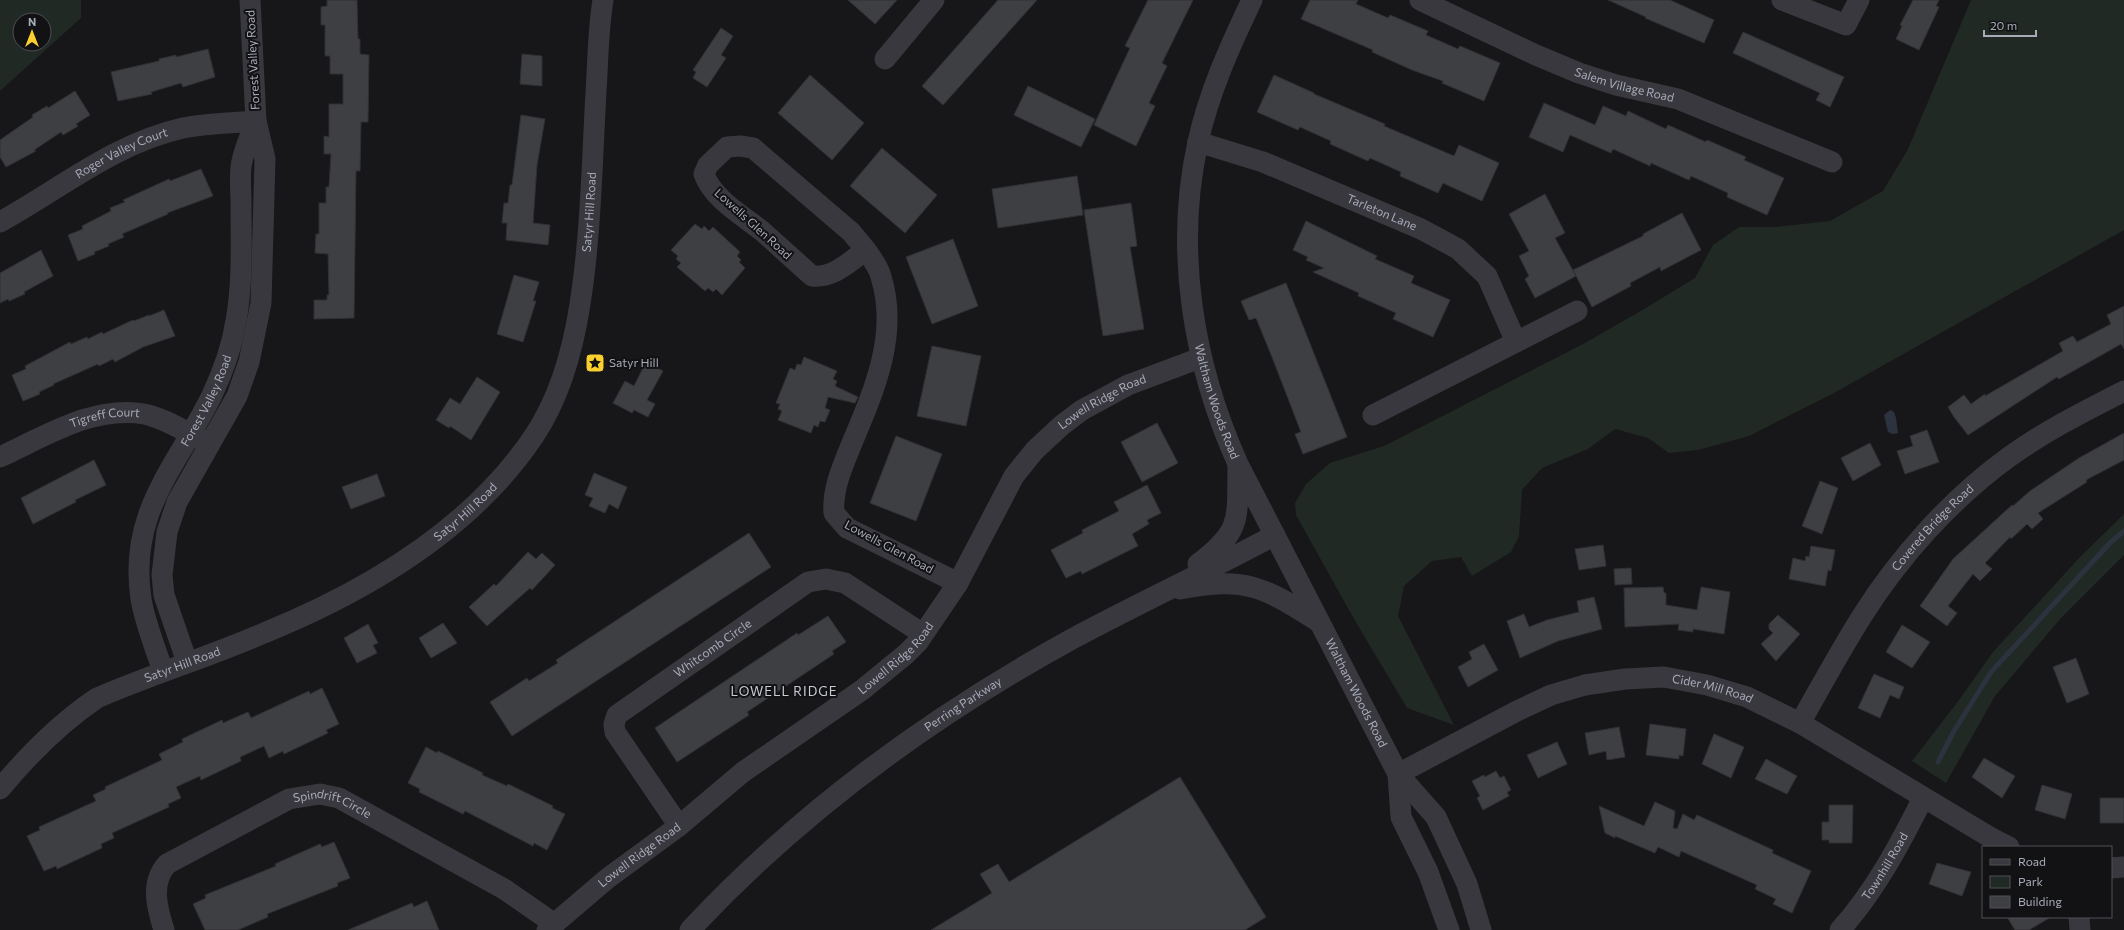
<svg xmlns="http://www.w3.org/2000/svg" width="2124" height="930" viewBox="0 0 2124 930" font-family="Commissioner,sans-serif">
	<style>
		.green { fill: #202923; fill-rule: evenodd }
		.water { fill: #2c333e }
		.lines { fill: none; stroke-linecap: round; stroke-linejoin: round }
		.stream { stroke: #2c333e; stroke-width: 5 }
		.building { fill: #3e3f43; stroke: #313135 }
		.minor { stroke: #38383e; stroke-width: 21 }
		.labels { text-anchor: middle; stroke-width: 4; stroke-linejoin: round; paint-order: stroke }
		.street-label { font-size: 12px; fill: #a8abb9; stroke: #121214 }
		.poi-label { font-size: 12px; fill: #a8abb9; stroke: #121214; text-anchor: start }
		.neighbourhood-label { font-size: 13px; letter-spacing: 1px; fill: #c9cbd5; stroke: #121214 }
	</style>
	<rect width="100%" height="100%" fill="#171719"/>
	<path class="green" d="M 0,0 L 81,0 L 81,18 L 0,91 ZM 20,20 L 44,20 L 44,44 L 20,44 Z
		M 1971,0 L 2124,0 L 2124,230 L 1834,393 L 1749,436 L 1698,450 L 1669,453 L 1648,438 L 1615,429 L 1588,449 L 1542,468 L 1522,490 L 1519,536 L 1511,552 L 1472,576 L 1461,557 L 1432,561 L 1404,586 L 1398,616 L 1454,725 L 1407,708 L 1354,619 L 1296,515 L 1295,503 L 1306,484 L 1330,463 L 1384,446 L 1585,343 L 1639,312 L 1695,278 L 1713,245 L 1739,227 L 1776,227 L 1830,221 L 1883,191 L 1908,149 Z
		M 2124,514 L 2124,555 L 2061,618 L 1995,696 L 1946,783 L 1912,761 L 1959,700 L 1993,652 L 2080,557 Z"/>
	<path class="water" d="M 1890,410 L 1894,412 L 1896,418 L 1898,433 L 1893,434 L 1888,432 L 1884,415 Z"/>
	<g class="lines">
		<path class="stream" d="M 1938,762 L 1954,731 L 1991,672 L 2110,543 L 2124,531"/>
	</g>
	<path class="building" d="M 327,0 L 357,0 L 358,39 L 360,39 L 360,54 L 369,55 L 368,122 L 361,122 L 360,171 L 356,171 L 354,318 L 314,319 L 314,300 L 327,300 L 327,295 L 329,295 L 328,254 L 315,253 L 316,234 L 319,234 L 319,203 L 326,203 L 326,187 L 329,187 L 331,154 L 324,154 L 324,136 L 329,137 L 329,104 L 343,104 L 343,74 L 330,74 L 330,56 L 325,56 L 325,25 L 321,25 L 321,7 L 327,6 Z
		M 848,0 L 897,0 L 875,24 Z
		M 998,0 L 1037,0 L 943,105 L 922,86 Z
		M 1148,0 L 1193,0 L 1162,63 L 1167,66 L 1149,103 L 1155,106 L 1136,146 L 1094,125 L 1130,48 L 1125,46 Z
		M 1310,0 L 1358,0 L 1356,4 L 1388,18 L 1390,15 L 1428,31 L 1426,35 L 1458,49 L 1460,46 L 1500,63 L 1484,101 L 1442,83 L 1443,81 L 1412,70 L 1372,52 L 1373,50 L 1301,19 Z
		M 1608,0 L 1670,0 L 1714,20 L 1704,43 L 1645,18 L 1646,17 Z
		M 1913,0 L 1939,0 L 1936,6 L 1939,7 L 1919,50 L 1896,39 L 1902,26 L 1900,25 Z
		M 721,28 L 733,36 L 721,55 L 726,58 L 707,87 L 693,78 L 696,72 L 693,70 Z
		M 1743,32 L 1844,77 L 1830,107 L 1816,100 L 1820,93 L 1733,53 Z
		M 208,49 L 215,77 L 183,87 L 181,83 L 151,92 L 152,94 L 118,101 L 111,72 L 159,61 L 159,59 L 176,55 L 176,57 Z
		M 522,54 L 542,56 L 542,86 L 520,84 Z
		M 810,75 L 864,123 L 832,160 L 778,113 Z
		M 1274,75 L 1314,93 L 1314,94 L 1385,124 L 1384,126 L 1454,156 L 1459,145 L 1499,163 L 1482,201 L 1443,183 L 1438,193 L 1400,176 L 1401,172 L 1370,158 L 1368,161 L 1330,144 L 1331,141 L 1300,127 L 1298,130 L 1257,112 Z
		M 1028,86 L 1095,119 L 1081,147 L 1014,115 Z
		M 75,91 L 90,115 L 76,124 L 78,126 L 63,135 L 61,132 L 34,150 L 36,151 L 6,167 L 0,157 L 0,140 L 33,117 L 32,115 L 47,106 L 48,108 Z
		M 1544,103 L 1595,125 L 1603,106 L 1626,116 L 1628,111 L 1666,129 L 1668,125 L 1706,142 L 1707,140 L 1746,157 L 1744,160 L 1784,178 L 1767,215 L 1727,197 L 1728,193 L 1691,176 L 1689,180 L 1651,163 L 1650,166 L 1613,149 L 1611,153 L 1570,135 L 1563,152 L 1529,137 Z
		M 521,115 L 545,119 L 537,165 L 533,223 L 550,225 L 548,245 L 506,240 L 507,223 L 502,223 L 504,203 L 508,203 L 510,185 L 512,185 Z
		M 882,148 L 937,195 L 905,233 L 850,186 Z
		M 201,169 L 213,196 L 167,213 L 168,214 L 122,234 L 124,237 L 108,244 L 109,246 L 94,252 L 95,254 L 78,261 L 68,235 L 83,229 L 82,226 L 111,211 L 110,208 L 125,202 L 123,200 L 169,179 L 170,181 Z
		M 1077,176 L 1083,215 L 998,228 L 992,189 Z
		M 1545,194 L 1565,233 L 1555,238 L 1576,276 L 1535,298 L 1525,279 L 1529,276 L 1519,256 L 1529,251 L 1509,214 Z
		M 1131,203 L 1137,246 L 1130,247 L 1144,329 L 1103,336 L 1084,210 Z
		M 1682,213 L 1701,250 L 1661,271 L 1660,267 L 1630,283 L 1631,286 L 1592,307 L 1573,270 L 1643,236 L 1643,234 Z
		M 1306,221 L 1377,256 L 1375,259 L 1414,276 L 1411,283 L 1450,300 L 1433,337 L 1393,319 L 1396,313 L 1358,296 L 1359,293 L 1313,272 L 1324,268 L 1306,260 L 1308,257 L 1293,250 Z
		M 695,224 L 702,229 L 704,226 L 709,231 L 713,227 L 740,252 L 737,256 L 741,260 L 739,262 L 745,268 L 722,295 L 716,289 L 713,292 L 708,288 L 705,291 L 677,267 L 681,263 L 676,259 L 678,256 L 671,250 Z
		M 953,239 L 978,306 L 932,324 L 906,257 Z
		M 41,250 L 53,276 L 24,292 L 25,294 L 9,301 L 8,299 L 0,303 L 0,273 Z
		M 514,275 L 539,282 L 533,301 L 536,301 L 523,342 L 497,334 Z
		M 1286,283 L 1347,437 L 1303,454 L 1295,434 L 1301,432 L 1272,357 L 1256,318 L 1249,320 L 1241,301 Z
		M 2124,306 L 2124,349 L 2121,344 L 2059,379 L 2057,377 L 1968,435 L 1954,417 L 1948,407 L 1964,395 L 1971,404 L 1985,394 L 1985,396 L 2063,351 L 2059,343 L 2073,336 L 2077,342 L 2111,324 L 2107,315 Z
		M 164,310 L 175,336 L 143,347 L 115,362 L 113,359 L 99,366 L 98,364 L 53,384 L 54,385 L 39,392 L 40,394 L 23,401 L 12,375 L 26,369 L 25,366 L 70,342 L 71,344 L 87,337 L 88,339 L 102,332 L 103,334 L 133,320 L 134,321 L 149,315 L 149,316 Z
		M 932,346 L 981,356 L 966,426 L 917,416 Z
		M 804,357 L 837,371 L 833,379 L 837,381 L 835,386 L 858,397 L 855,403 L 828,397 L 825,408 L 830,410 L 825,422 L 820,421 L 818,427 L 814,425 L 811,433 L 778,420 L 782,411 L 778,409 L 780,404 L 776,403 L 790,368 L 795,370 L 797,364 L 801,365 Z
		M 646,362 L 663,371 L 647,400 L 655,404 L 648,417 L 634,410 L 632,413 L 613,403 L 625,381 L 634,386 Z
		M 477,377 L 500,392 L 471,440 L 450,426 L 449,428 L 436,420 L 450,398 L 460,404 Z
		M 1157,423 L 1178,463 L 1142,482 L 1121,442 Z
		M 1927,430 L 1939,462 L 1905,474 L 1897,451 L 1913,446 L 1910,436 Z
		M 2124,433 L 2124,460 L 2086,480 L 2087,482 L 2038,513 L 2043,519 L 2032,529 L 2027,524 L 2011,539 L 2010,537 L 1985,563 L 1992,569 L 1980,581 L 1973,574 L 1948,606 L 1957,613 L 1947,626 L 1920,606 L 1953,559 L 2012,505 L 2013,506 L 2030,491 L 2079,458 Z
		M 896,436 L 942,454 L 916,521 L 870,503 Z
		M 1870,443 L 1881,465 L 1853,481 L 1841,458 Z
		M 94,460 L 106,485 L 75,500 L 76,502 L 33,524 L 21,498 Z
		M 594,473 L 627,487 L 618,509 L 609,504 L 605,513 L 589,506 L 593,498 L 585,495 Z
		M 377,474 L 385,496 L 351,509 L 342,487 Z
		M 1820,481 L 1838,488 L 1822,534 L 1802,526 Z
		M 1147,485 L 1161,513 L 1147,520 L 1149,524 L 1132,534 L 1138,546 L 1082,574 L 1081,571 L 1066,578 L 1051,550 L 1083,533 L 1082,530 L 1119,511 L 1114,502 Z
		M 749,533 L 771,567 L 512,736 L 490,702 L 527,678 L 529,681 L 558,663 L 556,660 Z
		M 1603,545 L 1606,566 L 1579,570 L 1575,549 Z
		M 1811,546 L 1835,550 L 1831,571 L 1828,570 L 1825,586 L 1789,579 L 1793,558 L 1805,561 L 1806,556 L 1809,557 Z
		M 528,552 L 536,559 L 542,553 L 555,565 L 532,590 L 530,588 L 487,626 L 469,607 L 494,584 L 496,586 Z
		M 1631,568 L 1632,584 L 1615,585 L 1614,569 Z
		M 1663,587 L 1664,593 L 1666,593 L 1666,605 L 1697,610 L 1701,587 L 1730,592 L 1724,634 L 1693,629 L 1693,632 L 1678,630 L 1679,624 L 1625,627 L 1624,588 Z
		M 1594,597 L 1602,629 L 1558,641 L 1520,658 L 1507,621 L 1524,614 L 1529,627 L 1547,620 L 1579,612 L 1577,601 Z
		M 1778,615 L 1800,634 L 1776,661 L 1761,644 L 1773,633 L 1769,629 L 1769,624 Z
		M 828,616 L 846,642 L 832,651 L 834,654 L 747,712 L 749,715 L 677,762 L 655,728 L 797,633 L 798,635 Z
		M 443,623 L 457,643 L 431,658 L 419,638 Z
		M 368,624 L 378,643 L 373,645 L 377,653 L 357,663 L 344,638 Z
		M 1902,625 L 1930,642 L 1912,668 L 1886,652 Z
		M 1484,644 L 1498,670 L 1468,687 L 1458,667 L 1472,659 L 1469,652 Z
		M 2076,658 L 2089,694 L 2067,703 L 2053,667 Z
		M 1874,674 L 1904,687 L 1899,699 L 1890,695 L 1880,718 L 1858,708 Z
		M 322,688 L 339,724 L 326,730 L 328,733 L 284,754 L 283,751 L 269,758 L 264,746 L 240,757 L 241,761 L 201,780 L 200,776 L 176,787 L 181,798 L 168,804 L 169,807 L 112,833 L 114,838 L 101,844 L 102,848 L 57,869 L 56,866 L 44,871 L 27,836 L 40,830 L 39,827 L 96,801 L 93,795 L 106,789 L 105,787 L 162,760 L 159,754 L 183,742 L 182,739 L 222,720 L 223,723 L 248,712 L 251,718 L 309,691 L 310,694 Z
		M 1650,724 L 1686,729 L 1683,756 L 1679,755 L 1679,759 L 1646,755 Z
		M 1619,727 L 1625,757 L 1607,760 L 1606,751 L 1589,755 L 1585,733 Z
		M 1714,734 L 1744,747 L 1731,778 L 1702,764 Z
		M 1557,742 L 1567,764 L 1538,778 L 1527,755 Z
		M 426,747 L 437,753 L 438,751 L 483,773 L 482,775 L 507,786 L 508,784 L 553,806 L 552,808 L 565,814 L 547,850 L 534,843 L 533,846 L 465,811 L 463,814 L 419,792 L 420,789 L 408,783 Z
		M 1984,758 L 2015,776 L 2002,798 L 1972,777 Z
		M 1766,759 L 1797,776 L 1787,794 L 1755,779 Z
		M 1496,771 L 1500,778 L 1504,776 L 1511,790 L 1507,792 L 1509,796 L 1483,810 L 1477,798 L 1480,796 L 1472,781 L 1484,775 L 1485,777 Z
		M 1180,777 L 1266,917 L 1245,930 L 931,930 L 992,893 L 980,874 L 998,864 L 1009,882 Z
		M 2042,785 L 2072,794 L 2065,819 L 2035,810 Z
		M 2100,798 L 2124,798 L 2124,823 L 2100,823 Z
		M 1655,802 L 1675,811 L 1673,828 L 1677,829 L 1683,814 L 1694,820 L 1697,815 L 1773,850 L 1772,853 L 1811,871 L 1792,913 L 1773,904 L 1776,899 L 1755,889 L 1757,885 L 1681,851 L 1679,857 L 1658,847 L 1655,853 L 1615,836 L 1615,838 L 1605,833 L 1599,806 L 1644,826 Z
		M 1829,805 L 1853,805 L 1852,843 L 1829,843 L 1829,840 L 1822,840 L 1822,822 L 1829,822 Z
		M 334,842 L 350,878 L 337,883 L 338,886 L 267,914 L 268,917 L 238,930 L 205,930 L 193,904 L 206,898 L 205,895 L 276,866 L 275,864 L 320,844 L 322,847 Z
		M 1937,863 L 1971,872 L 1962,896 L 1929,884 Z
		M 427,901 L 439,930 L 348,930 L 412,903 L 414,907 Z
		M 2007,917 L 2051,917 L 2029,930 L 2015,930 Z"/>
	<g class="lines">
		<g class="minor">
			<path id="s1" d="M 1252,0 C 1230,46 1209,92 1198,142 C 1174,250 1193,364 1238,464 L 1398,774 L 1436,817 L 1467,884 L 1481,930"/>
			<path id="s2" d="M 1420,0 L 1536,55 L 1579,73 L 1616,85 L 1678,99 L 1832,162"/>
			<path d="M 1782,0 L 1846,25 L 1859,0"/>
			<path d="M 885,59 L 934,0"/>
			<path id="s3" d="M 1198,142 L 1263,162 L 1421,229 L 1458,249 L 1487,276 L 1516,342"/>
			<path d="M 740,146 L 753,148 L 851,232 L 866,250 C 849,262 834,278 812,276 C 795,261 779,246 762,231 C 742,215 713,199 704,174 L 708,165 L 727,147 Z"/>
			<path id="s4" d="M 0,222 C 60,189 115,143 183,128 C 207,123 232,123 256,121"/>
			<path d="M 866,250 C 872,259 879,267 881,277 C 899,334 874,391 852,443 C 843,465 832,489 834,513 L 847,528 L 958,583"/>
			<path d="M 1373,415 L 1577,311"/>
			<path id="s5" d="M 0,457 C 44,437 93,405 144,414 C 164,418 184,431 202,440"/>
			<path d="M 1198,564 C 1243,530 1237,519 1238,466"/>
			<path d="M 1180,589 C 1246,576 1264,587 1319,622"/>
			<path d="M 187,662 L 164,595 L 162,575 L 167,532 L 177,502 L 237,396 L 249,362 L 261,303 L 265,159 L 256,121 L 250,0"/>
			<path id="s6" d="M 163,671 C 155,647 145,623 141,599 C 128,511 177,467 212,395 C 223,372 232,346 236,321 C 243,282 241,242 241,203 C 241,190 239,173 242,161 C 245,147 251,134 256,121"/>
			<path id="s7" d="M 1800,723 C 1820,688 1840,651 1862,616 C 1900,556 1951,499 2009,457 C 2045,431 2085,411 2124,391"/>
			<path id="s8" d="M 1398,774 L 1517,711 L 1551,695 L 1585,685 L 1625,679 L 1664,677 L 1707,685 L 1747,697 L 1800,723 L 1993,839 L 2009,847"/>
			<path d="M 1398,774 L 1401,817 L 1428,872 L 1449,930"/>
			<path id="s9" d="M 0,789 C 29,754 60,723 97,698 C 152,674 209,657 264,633 C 367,591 471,530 534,436 C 560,397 573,350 580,304 C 591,234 592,162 596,92 C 598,61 598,30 603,0"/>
			<path id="s10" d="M 679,826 L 615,732 L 614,724 L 617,715 L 808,582 L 826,579 L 845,583 L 923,634"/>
			<path d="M 2111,868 L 2124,867"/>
			<path d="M 2079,917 L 2080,930"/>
			<path id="s11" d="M 164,930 C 157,908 150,883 167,864 L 289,799 L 320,794 L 339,798 L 504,889 L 553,923"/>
			<path id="s12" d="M 547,930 L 608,878 L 679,826 L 743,772 L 862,690 L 906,654 L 918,642 L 958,583 L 1014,476 L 1035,450 L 1062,425 L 1082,410 L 1128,385 L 1200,358"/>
			<path id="s13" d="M 690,930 C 800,812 930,717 1072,639 C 1139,603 1208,571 1275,535"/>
			<path id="s14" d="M 1840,930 C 1875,891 1900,844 1923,798"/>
		</g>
	</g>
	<defs>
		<symbol id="sight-square" viewBox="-11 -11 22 22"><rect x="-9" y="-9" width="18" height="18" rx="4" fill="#fad02e" stroke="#121214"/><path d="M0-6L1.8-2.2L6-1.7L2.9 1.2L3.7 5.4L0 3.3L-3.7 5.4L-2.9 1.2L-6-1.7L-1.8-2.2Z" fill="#111"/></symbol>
	</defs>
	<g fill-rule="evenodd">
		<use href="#sight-square" x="584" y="352" width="22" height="22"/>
	</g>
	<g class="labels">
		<g class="street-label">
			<text transform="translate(253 60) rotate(-93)" y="4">Forest Valley Road</text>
			<text dy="4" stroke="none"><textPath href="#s2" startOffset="222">Salem Village Road</textPath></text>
			<text dy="4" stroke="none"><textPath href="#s4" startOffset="140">Roger Valley Court</textPath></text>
			<text dy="4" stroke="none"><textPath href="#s9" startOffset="885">Satyr Hill Road</textPath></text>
			<text dy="4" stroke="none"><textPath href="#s3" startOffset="197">Tarleton Lane</textPath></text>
			<text transform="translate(753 224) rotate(42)" y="4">Lowells Glen Road</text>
			<text dy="4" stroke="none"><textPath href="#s6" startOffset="289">Forest Valley Road</textPath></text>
			<text dy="4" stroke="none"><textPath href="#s1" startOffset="416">Waltham Woods Road</textPath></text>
			<text dy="4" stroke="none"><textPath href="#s12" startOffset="779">Lowell Ridge Road</textPath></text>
			<text dy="4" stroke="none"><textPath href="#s5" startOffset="113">Tigreff Court</textPath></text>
			<text dy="4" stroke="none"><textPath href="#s9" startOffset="549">Satyr Hill Road</textPath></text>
			<text dy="4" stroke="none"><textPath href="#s7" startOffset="237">Covered Bridge Road</textPath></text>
			<text transform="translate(889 547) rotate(28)" y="4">Lowells Glen Road</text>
			<text dy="4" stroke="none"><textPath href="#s10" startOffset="248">Whitcomb Circle</textPath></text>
			<text dy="4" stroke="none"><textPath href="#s12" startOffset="443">Lowell Ridge Road</textPath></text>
			<text dy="4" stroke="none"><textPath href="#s9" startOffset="225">Satyr Hill Road</textPath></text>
			<text dy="4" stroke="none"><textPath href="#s8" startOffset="337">Cider Mill Road</textPath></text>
			<text dy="4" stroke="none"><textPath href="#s1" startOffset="740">Waltham Woods Road</textPath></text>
			<text dy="4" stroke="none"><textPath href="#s13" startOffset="355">Perring Parkway</textPath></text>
			<text dy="4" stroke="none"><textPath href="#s11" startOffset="253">Spindrift Circle</textPath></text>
			<text dy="4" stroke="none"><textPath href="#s12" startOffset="119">Lowell Ridge Road</textPath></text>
			<text dy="4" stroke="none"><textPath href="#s14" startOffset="78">Townhill Road</textPath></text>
		</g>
		<g class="poi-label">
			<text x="609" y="367">Satyr Hill</text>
		</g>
		<g class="neighbourhood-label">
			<text x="784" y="696">LOWELL RIDGE</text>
		</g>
	</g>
	<rect x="1982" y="846" width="130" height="72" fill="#121214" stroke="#4e4f56"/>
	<rect x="1990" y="859" width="20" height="6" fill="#38383e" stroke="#4e4f56"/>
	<text x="2018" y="866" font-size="12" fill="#a8abb9">Road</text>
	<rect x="1990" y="876" width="20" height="12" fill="#202923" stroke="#4e4f56"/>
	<text x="2018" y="886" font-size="12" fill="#a8abb9">Park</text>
	<rect x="1990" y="896" width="20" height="12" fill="#3e3f43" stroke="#4e4f56"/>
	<text x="2018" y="906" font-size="12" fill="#a8abb9">Building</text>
	<g transform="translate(32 32)"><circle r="19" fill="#121214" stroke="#4e4f56"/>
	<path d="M0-3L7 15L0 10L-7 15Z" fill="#fad02e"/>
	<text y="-6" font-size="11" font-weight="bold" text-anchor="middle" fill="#a8abb9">N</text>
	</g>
	<path d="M1984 30v6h52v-6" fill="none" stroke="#a8abb9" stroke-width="2"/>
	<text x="1990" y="30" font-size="12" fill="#a8abb9" stroke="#121214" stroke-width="3" paint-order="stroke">20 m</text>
</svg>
